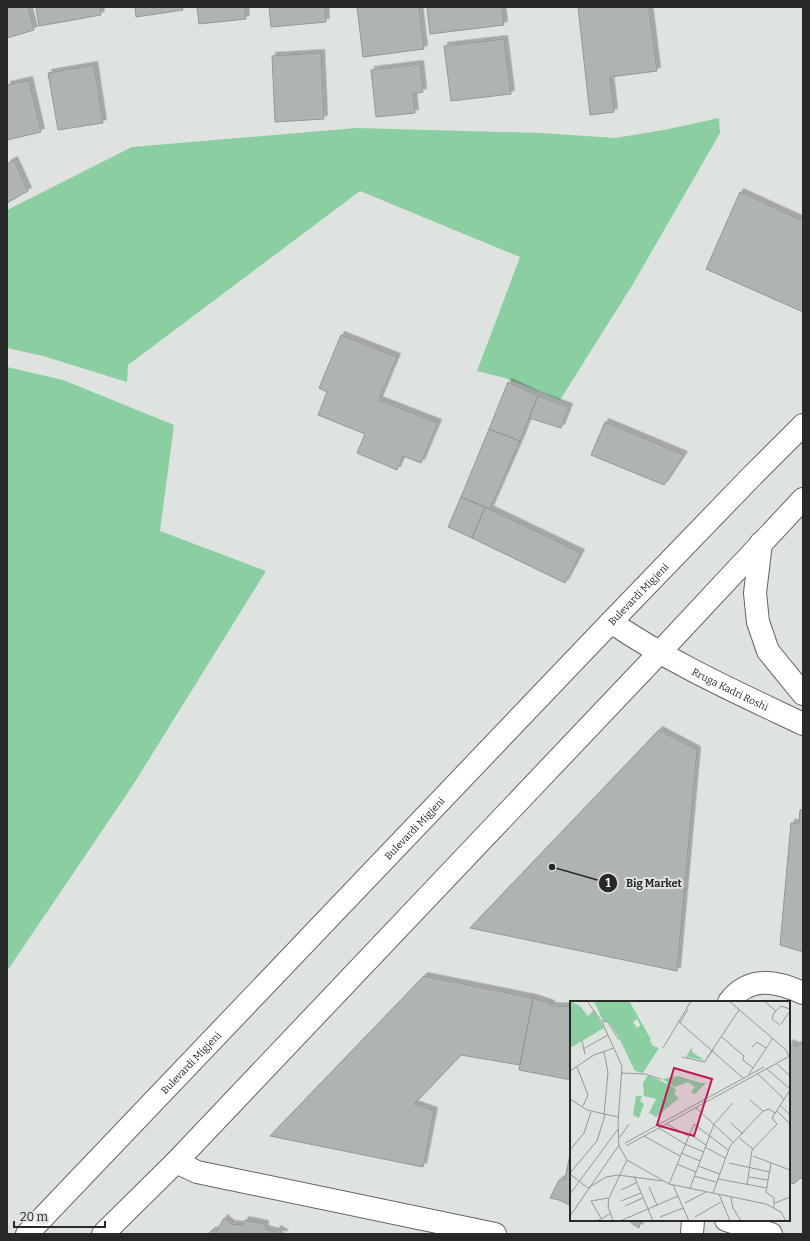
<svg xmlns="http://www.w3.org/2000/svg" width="810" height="1241" viewBox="0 0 810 1241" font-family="Bitter,serif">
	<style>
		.green { fill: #8bcea1 }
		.building { fill: #afb4b1; stroke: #939895; filter: url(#shadow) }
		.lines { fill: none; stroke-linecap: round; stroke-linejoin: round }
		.minor-casing { stroke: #626763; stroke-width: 24 }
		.secondary-casing { stroke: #626763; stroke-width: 24 }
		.minor { stroke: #fff; stroke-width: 22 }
		.secondary { stroke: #fff; stroke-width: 22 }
		.labels { text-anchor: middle; stroke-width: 4; stroke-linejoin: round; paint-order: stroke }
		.street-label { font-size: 10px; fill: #272927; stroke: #dee3e0 }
		.inset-river { fill: none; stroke: #78d499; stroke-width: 2 }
		.inset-road { fill: none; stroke: #959996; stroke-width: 1 }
		.view { fill: #c2185b; fill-opacity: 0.15; stroke: #c2185b; stroke-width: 2 }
		.inset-edge { fill: none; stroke: #272927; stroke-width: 2 }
		.leader { fill: none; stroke: #272927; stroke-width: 1.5 }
		.callout-dot { fill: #272927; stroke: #dee3e0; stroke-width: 1.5 }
		.mark-label { font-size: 12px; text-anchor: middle; font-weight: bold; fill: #fff }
		.callout-label { font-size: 11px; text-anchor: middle; font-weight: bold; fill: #272927; stroke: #dee3e0; stroke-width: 4; stroke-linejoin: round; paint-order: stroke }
	</style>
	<defs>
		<filter id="shadow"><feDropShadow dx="3.5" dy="-3.5" stdDeviation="0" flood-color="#0004"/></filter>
	</defs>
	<rect width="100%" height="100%" fill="#dee3e0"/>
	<path class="green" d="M 719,118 L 720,133 L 633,284 L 560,400 L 505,378 L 477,371 L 520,257 L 360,191 L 128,365 L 127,382 L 43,356 L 7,348 L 7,210 L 132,147 L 357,128 L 542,133 L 615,138 L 669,129 Z
		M 7,367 L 63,380 L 174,425 L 160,531 L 266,571 L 133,785 L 7,971 Z"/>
	<path class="building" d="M 7,7 L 28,7 L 34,30 L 7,38 Z
		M 36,7 L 100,7 L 101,15 L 39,26 Z
		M 135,7 L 182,7 L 183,10 L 136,17 Z
		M 197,7 L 245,7 L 246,19 L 199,24 Z
		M 269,7 L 325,7 L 326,22 L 271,27 Z
		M 357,7 L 419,7 L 424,49 L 363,57 Z
		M 427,7 L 502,7 L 504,25 L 430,34 Z
		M 578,7 L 649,7 L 657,71 L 610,77 L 614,112 L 590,115 Z
		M 504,39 L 511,94 L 451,101 L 444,46 Z
		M 321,53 L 324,119 L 275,122 L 272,56 Z
		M 420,64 L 423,92 L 413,94 L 415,113 L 376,117 L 371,70 Z
		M 94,65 L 103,123 L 58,130 L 48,73 Z
		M 29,80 L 41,132 L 7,140 L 7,85 Z
		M 14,160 L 28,191 L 7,203 L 7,164 Z
		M 740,192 L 803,221 L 803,312 L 706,269 Z
		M 341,335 L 397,357 L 379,400 L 438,423 L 421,463 L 403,456 L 397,470 L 357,453 L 365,434 L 318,415 L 327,392 L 319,388 Z
		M 508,382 L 538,396 L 520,441 L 489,429 Z
		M 538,396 L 569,407 L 561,428 L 529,418 Z
		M 605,422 L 684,455 L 664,485 L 591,455 Z
		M 489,429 L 520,441 L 490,509 L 461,497 Z
		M 461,497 L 485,507 L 472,538 L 448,527 Z
		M 485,507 L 581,553 L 565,583 L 472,538 Z
		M 659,730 L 697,750 L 677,971 L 470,928 Z
		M 803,809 L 803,952 L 780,945 L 791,823 L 799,823 L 800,810 Z
		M 424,976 L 533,998 L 520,1065 L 461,1055 L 414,1104 L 434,1111 L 423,1167 L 270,1136 Z
		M 533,998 L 551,1004 L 551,1006 L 571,1007 L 571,1080 L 519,1070 Z
		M 789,1043 L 796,1046 L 800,1044 L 803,1045 L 803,1179 L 800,1178 L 794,1184 L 789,1182 Z
		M 570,1154 L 571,1154 L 571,1206 L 559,1200 L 550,1198 L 559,1180 L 565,1179 Z
		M 224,1218 L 231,1224 L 243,1225 L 245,1220 L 265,1224 L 265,1229 L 275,1232 L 278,1229 L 285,1234 L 208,1234 L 213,1230 L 216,1232 Z
		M 628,1220 L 641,1220 L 639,1228 L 634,1225 Z"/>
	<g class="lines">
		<defs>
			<g id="minor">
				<path id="s1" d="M 611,622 C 671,663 738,693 803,724"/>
				<path d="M 729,1002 C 749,975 776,981 803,993"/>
				<path d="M 176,1162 L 197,1172 L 495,1234"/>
				<path d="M 726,1220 L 771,1234"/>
				<path d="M 692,1234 L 693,1220"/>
			</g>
			<g id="secondary">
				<path d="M 761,543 L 755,593 L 758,622 L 768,651 L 803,694"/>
				<path id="s2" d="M 27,1234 L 611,622 L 750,478 L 803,425"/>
				<path d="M 103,1234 L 176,1162 L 660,652 L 803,499"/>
			</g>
		</defs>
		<use href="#minor" class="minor-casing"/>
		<use href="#secondary" class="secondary-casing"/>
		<use href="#minor" class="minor"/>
		<use href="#secondary" class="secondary"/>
	</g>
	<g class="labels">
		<g class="street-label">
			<text dy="4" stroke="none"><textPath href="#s2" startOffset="885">Bulevardi Migjeni</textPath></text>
			<text dy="4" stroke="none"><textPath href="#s1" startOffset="137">Rruga Kadri Roshi</textPath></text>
			<text dy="4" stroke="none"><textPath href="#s2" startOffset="561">Bulevardi Migjeni</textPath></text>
			<text dy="4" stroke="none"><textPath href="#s2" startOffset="237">Bulevardi Migjeni</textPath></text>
		</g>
	</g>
	<g transform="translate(570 1001)">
		<rect width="220" height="220" fill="#dee3e0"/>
		<path d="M 0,0 L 10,5 L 18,15 L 24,9 L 34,27 L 0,47 ZM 24,0 L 57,0 L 67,18 L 63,21 L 67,27 L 71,24 L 83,45 L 89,47 L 73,72 L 65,70 L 48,35 L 38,20 L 33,20 ZM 122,46 L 122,51 L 134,59 L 116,56 ZM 78,74 L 102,85 L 106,89 L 104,93 L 109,97 L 86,116 L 79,112 L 86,98 L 74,95 L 73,82 ZM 108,75 L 131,82 L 136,82 L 125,93 L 121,91 L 125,86 L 118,81 L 105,86 L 92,78 ZM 66,95 L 72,95 L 70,100 L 74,103 L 69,117 L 63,114 Z" fill="#8bcea1"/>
		<path class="inset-river" d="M 58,0 L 80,39"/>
		<path class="inset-road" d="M 17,0 L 32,21 L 52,65 L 48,123 L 49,145 L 57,159 L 99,183 L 196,203 L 211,211 L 216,220M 159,0 L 216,49 L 220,58M 194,0 L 206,10M 108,20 L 173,77M 32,21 L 37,20 L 49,39M 110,22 L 118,8M 211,23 L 220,10M 210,24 L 202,18 L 204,12 L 211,5 L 220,8M 152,36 L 174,55 L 173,59 L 183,67M 12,40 L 15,53M 182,46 L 187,41 L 196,47M 93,47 L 121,0M 13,48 L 38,34M 144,48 L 137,57 L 169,9M 112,56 L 135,61 L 137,57M 207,63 L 220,75M 7,66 L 18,94 L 13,105M 197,68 L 220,88M 0,70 L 24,54 L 44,47M 52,72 L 75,73 L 91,78M 179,73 L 203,37M 188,73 L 214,98M 0,98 L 17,109 L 48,116M 180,99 L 193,110M 210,104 L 220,114M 125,106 L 164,142M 207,110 L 220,123M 34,114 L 38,71 L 34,51M 161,122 L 173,133M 97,123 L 118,135M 89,127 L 115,143 L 134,151M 119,132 L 136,144M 74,135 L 110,155M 50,136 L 59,123M 169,137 L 183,148M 55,142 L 194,66M 56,145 L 218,56M 135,146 L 155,157M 0,149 L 14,132 L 21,111M 111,152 L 130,160M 183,155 L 220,169M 159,162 L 200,171M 201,162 L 196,191 L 204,197 L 204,207M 107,163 L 126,171M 128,165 L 150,173M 0,172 L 27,140 L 35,114M 0,173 L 18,187 L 36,176 L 48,174 L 92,180M 64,175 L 83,220M 124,175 L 146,181M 179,176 L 198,179M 148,178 L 197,187M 99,183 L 124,123 L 158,149M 103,184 L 119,220M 177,184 L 182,149 L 207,123 L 202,117 L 220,89M 79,186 L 87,204M 120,187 L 144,123 L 163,102M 51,189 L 66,182M 143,192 L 160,145 L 193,110 L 199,108 L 205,112M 0,193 L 48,128M 149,193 L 160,220M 161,196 L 163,207 L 171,220M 51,200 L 71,192M 115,202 L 136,191M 205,202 L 220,196M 55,205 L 73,197M 0,215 L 49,144M 90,216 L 113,207M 125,216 L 151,201M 31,217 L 21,200 L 38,197M 27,220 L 40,213M 43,220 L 38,205 L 39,197 L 57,159M 50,220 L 108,195"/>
		<path class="view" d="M 104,67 L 142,78 L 124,135 L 87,124 Z"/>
		<rect width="220" height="220" class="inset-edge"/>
	</g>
	<path class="leader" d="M552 867L608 883"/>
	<g class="callout-dot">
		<circle cx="552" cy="867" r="4"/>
		<circle cx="608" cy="883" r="10"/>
	</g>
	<g class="mark-label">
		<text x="608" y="887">1</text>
	</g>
	<g class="callout-label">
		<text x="654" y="887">Big Market</text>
	</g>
	<rect width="810" height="1241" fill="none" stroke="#272927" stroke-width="16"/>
	<path d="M14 1221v6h91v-6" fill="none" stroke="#272927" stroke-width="2"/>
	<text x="20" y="1221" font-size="12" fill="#272927" stroke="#dee3e0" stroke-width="3" paint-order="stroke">20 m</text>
</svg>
